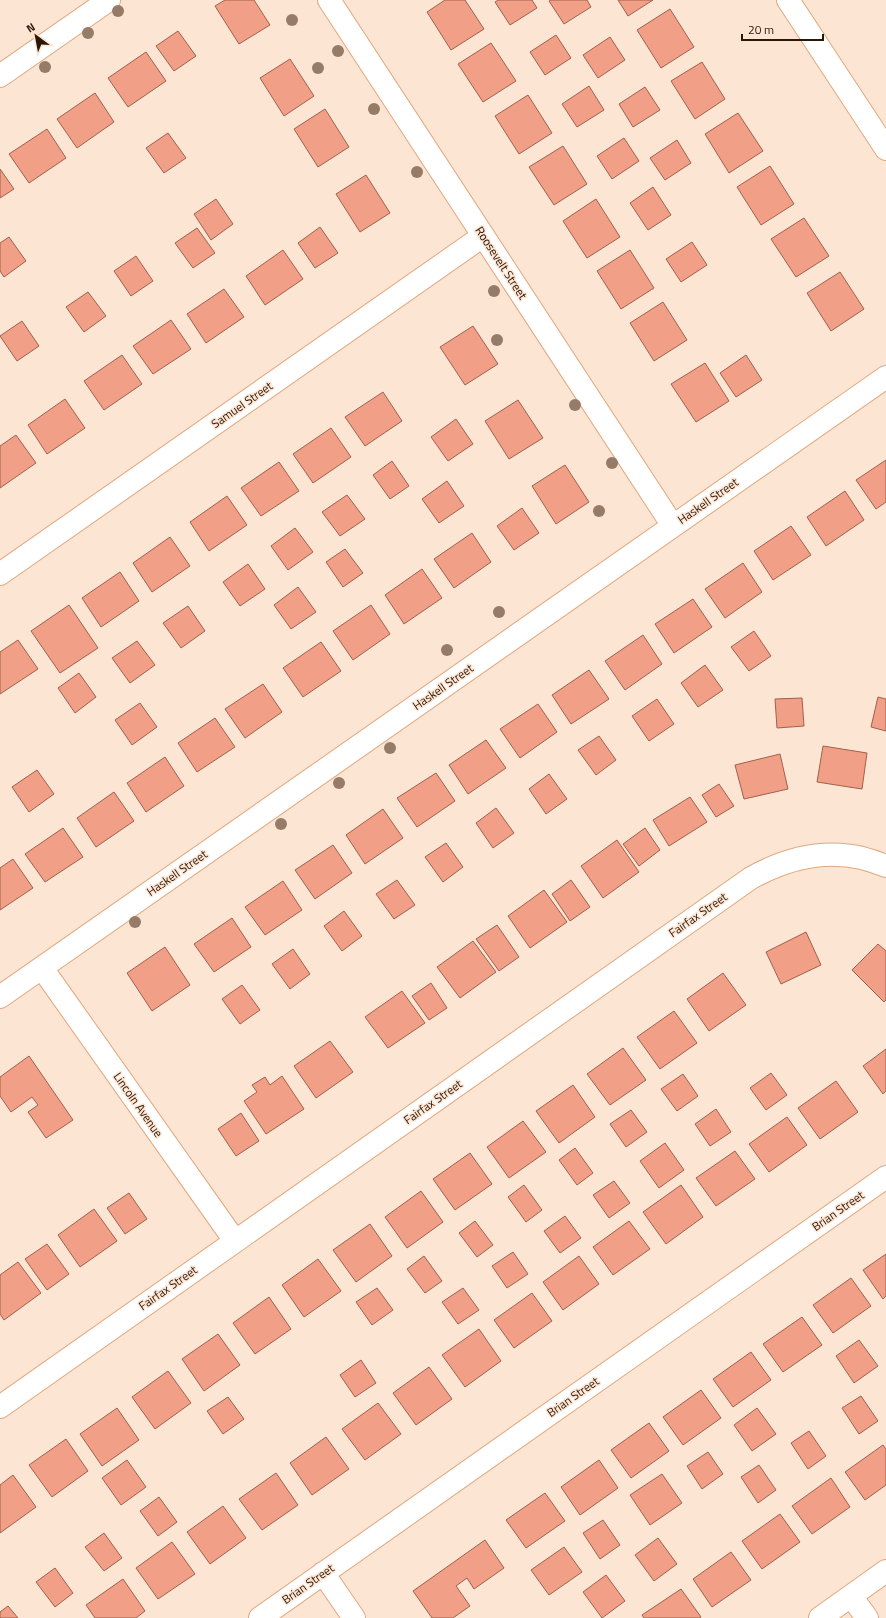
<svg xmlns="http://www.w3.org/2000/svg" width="886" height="1618" viewBox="0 0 886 1618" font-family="'Titillium Web',sans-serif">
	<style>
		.building { fill: #f19f86; stroke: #a0604d }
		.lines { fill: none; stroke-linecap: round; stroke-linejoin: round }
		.minor-casing { stroke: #e1a77d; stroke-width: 24 }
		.minor { stroke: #fff; stroke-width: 22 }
		.tree { fill: #967b68 }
		.labels { text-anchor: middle; stroke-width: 3; stroke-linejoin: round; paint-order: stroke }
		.street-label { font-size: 12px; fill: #2c1706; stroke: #fde5d4 }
	</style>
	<rect width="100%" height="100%" fill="#fde5d4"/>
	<path class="building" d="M 225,0 L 254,0 L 270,25 L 239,44 L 215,6 Z
		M 445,0 L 465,0 L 484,29 L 451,50 L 427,12 Z
		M 498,0 L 532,0 L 537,8 L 510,25 L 495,2 Z
		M 551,0 L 587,0 L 591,7 L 564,24 L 549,1 Z
		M 618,0 L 653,0 L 628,16 Z
		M 670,9 L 694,47 L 661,68 L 637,30 Z
		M 178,31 L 196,56 L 174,71 L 156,46 Z
		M 556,35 L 571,58 L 545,75 L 530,52 Z
		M 610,37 L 625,60 L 598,78 L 583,55 Z
		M 491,43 L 516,81 L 483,102 L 458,64 Z
		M 146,52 L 166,81 L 128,107 L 108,78 Z
		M 290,59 L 314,96 L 284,116 L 260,78 Z
		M 702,62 L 725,99 L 695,119 L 671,81 Z
		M 589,86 L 604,110 L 577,127 L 562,104 Z
		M 645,87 L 660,110 L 633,127 L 619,104 Z
		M 95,93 L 114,122 L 77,148 L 57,119 Z
		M 528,95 L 552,133 L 519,154 L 495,116 Z
		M 325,109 L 349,147 L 318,167 L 294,129 Z
		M 738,113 L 763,151 L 729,173 L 705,134 Z
		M 47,129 L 66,158 L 29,183 L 9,154 Z
		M 168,133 L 186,158 L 164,173 L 146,148 Z
		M 624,138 L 639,161 L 612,179 L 597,156 Z
		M 677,140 L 691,163 L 665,180 L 650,158 Z
		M 563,146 L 587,184 L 554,205 L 529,167 Z
		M 770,166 L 794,204 L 761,225 L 737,187 Z
		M 0,169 L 14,189 L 0,198 Z
		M 366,175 L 390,213 L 360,232 L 336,194 Z
		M 653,187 L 671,215 L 648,230 L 630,203 Z
		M 216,199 L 233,224 L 211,240 L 194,214 Z
		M 596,199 L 620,237 L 587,258 L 563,221 Z
		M 804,218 L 829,256 L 796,277 L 771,239 Z
		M 320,227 L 338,253 L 315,268 L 298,243 Z
		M 197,228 L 215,253 L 193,268 L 175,243 Z
		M 9,237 L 26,261 L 4,277 L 0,271 L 0,243 Z
		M 692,242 L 707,265 L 681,282 L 666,259 Z
		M 283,250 L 303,279 L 265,305 L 246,276 Z
		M 630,250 L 654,288 L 621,309 L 597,271 Z
		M 136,256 L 153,281 L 131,296 L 114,271 Z
		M 840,272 L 864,309 L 831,331 L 807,293 Z
		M 224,289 L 244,317 L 206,343 L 187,314 Z
		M 88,292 L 106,316 L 84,332 L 66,307 Z
		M 663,302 L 687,340 L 654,361 L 630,323 Z
		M 171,320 L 191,349 L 153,374 L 133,346 Z
		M 22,321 L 39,346 L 17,361 L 0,336 Z
		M 473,326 L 498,364 L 465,385 L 440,347 Z
		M 122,355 L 142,384 L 104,410 L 84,381 Z
		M 746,355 L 762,380 L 736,397 L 720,373 Z
		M 705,363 L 729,401 L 696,422 L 671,384 Z
		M 383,392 L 402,421 L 365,446 L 345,417 Z
		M 65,399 L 85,428 L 47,454 L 28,425 Z
		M 518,400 L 543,438 L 509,459 L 485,421 Z
		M 456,419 L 473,444 L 448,461 L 431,437 Z
		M 331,428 L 351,457 L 313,483 L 293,454 Z
		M 16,435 L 36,463 L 0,488 L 0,446 Z
		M 886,460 L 886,502 L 876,509 L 856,480 Z
		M 392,461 L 409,486 L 390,499 L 373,475 Z
		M 279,462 L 299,491 L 261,516 L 241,488 Z
		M 565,465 L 589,502 L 556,524 L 532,486 Z
		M 447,481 L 464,506 L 439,523 L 422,499 Z
		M 845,491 L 864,520 L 826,546 L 807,517 Z
		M 347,495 L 365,519 L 340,536 L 322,512 Z
		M 227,496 L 247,525 L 209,551 L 190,522 Z
		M 522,508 L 539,533 L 514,550 L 497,526 Z
		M 791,526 L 811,555 L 773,580 L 754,551 Z
		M 295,528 L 313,552 L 288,570 L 271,546 Z
		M 472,533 L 491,562 L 454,588 L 434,559 Z
		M 170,537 L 190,566 L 152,592 L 133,563 Z
		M 345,549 L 363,573 L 343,587 L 326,562 Z
		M 743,563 L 762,592 L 725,618 L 705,589 Z
		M 248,564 L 265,589 L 240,606 L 223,582 Z
		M 422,569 L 442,598 L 404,624 L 385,595 Z
		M 120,572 L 139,601 L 101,627 L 82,598 Z
		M 298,587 L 316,612 L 291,629 L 274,605 Z
		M 693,599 L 712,627 L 674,653 L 655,624 Z
		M 69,605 L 98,648 L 60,673 L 31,631 Z
		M 371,605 L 390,634 L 353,660 L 333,631 Z
		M 188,606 L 205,631 L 181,648 L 163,623 Z
		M 754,631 L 771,656 L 749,671 L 731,647 Z
		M 643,635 L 662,664 L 625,690 L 605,661 Z
		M 18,640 L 38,669 L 0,694 L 0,652 Z
		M 137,641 L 155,665 L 130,683 L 112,658 Z
		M 321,642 L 341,671 L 303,697 L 283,668 Z
		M 705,665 L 723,690 L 698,707 L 681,683 Z
		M 589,670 L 609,699 L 571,724 L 552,695 Z
		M 79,673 L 96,697 L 75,713 L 58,688 Z
		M 263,684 L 282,712 L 245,738 L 225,709 Z
		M 878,697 L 886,699 L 886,731 L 871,727 Z
		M 802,698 L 804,726 L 777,728 L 775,699 Z
		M 657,699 L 674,724 L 649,741 L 632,716 Z
		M 140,703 L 157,727 L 132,745 L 115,720 Z
		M 538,704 L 557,732 L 520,758 L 500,729 Z
		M 215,718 L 235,747 L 197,772 L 178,743 Z
		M 599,736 L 616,760 L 596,775 L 578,750 Z
		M 486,740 L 506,768 L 468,794 L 449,765 Z
		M 823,746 L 867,753 L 862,789 L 817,782 Z
		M 780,754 L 788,789 L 744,799 L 735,765 Z
		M 165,757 L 184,786 L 146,812 L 127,783 Z
		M 37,770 L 54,794 L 29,812 L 12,787 Z
		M 436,773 L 455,801 L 417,827 L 397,798 Z
		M 549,774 L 567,799 L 546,814 L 529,789 Z
		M 719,784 L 734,806 L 716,817 L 702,795 Z
		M 114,792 L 134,821 L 96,847 L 77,818 Z
		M 690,797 L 707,822 L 669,846 L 653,820 Z
		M 496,808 L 514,833 L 493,848 L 476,823 Z
		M 383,809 L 403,838 L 365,864 L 346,835 Z
		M 63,828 L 83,857 L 45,882 L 25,854 Z
		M 645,828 L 660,850 L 639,866 L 623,844 Z
		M 617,840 L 639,872 L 603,898 L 581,866 Z
		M 446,843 L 463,867 L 443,882 L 425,857 Z
		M 333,845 L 352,873 L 315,899 L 295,870 Z
		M 13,859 L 33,888 L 0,910 L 0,868 Z
		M 397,880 L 415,905 L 394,919 L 376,894 Z
		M 571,880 L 590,907 L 570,921 L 552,894 Z
		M 283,881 L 302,910 L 265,935 L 245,907 Z
		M 544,890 L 567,922 L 530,948 L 508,916 Z
		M 344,911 L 362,936 L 342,951 L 324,926 Z
		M 232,918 L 251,947 L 214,972 L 194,944 Z
		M 497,925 L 519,957 L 499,971 L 476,939 Z
		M 806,932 L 821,965 L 781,984 L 766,952 Z
		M 473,941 L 496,972 L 460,998 L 437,967 Z
		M 878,944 L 886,951 L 886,1000 L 884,1002 L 852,970 Z
		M 165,947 L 190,985 L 152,1011 L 127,973 Z
		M 293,949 L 310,974 L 290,989 L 272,964 Z
		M 723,973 L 746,1005 L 709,1031 L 687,999 Z
		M 431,983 L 447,1008 L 429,1020 L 412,996 Z
		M 242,985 L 260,1010 L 240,1024 L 222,999 Z
		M 402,991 L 425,1023 L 388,1048 L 365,1017 Z
		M 674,1011 L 697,1043 L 660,1069 L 637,1037 Z
		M 330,1041 L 353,1072 L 316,1098 L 294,1066 Z
		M 623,1048 L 646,1080 L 610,1105 L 587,1074 Z
		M 886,1049 L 886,1091 L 883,1094 L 863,1066 Z
		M 29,1056 L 73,1120 L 46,1138 L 28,1112 L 38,1105 L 32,1097 L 11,1112 L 0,1096 L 0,1077 Z
		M 771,1073 L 787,1095 L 766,1110 L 750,1088 Z
		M 683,1074 L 698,1096 L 677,1111 L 661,1089 Z
		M 282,1076 L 304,1109 L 266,1134 L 244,1101 L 257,1092 L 252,1085 L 265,1077 L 270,1085 Z
		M 836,1081 L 858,1112 L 820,1139 L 798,1108 Z
		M 573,1085 L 595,1117 L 559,1143 L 536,1111 Z
		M 716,1109 L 731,1132 L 710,1146 L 695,1124 Z
		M 631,1110 L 647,1132 L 626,1147 L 610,1124 Z
		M 241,1113 L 259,1141 L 236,1156 L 218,1129 Z
		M 787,1117 L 807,1145 L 769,1172 L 749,1144 Z
		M 523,1121 L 546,1152 L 509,1178 L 487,1147 Z
		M 665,1143 L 684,1170 L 659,1188 L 640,1161 Z
		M 575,1148 L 593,1173 L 577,1185 L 559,1160 Z
		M 735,1151 L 755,1179 L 716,1206 L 696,1178 Z
		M 470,1153 L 492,1184 L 455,1210 L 433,1179 Z
		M 614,1181 L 630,1203 L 609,1218 L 593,1195 Z
		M 524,1185 L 542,1210 L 526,1222 L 508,1197 Z
		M 681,1185 L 703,1217 L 666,1244 L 643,1212 Z
		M 421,1191 L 443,1222 L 407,1248 L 385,1217 Z
		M 129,1193 L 147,1219 L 125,1234 L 107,1208 Z
		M 94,1209 L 117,1241 L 80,1267 L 58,1235 Z
		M 565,1216 L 581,1238 L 560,1253 L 544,1231 Z
		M 475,1221 L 493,1245 L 477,1257 L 459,1233 Z
		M 629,1221 L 650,1249 L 613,1275 L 593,1247 Z
		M 370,1224 L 392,1256 L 356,1282 L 333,1250 Z
		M 47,1244 L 69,1274 L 47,1290 L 25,1259 Z
		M 513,1252 L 528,1274 L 507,1288 L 492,1266 Z
		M 886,1254 L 886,1296 L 883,1299 L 863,1270 Z
		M 424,1256 L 442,1281 L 425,1293 L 407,1269 Z
		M 579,1256 L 599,1284 L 563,1310 L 543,1282 Z
		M 318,1259 L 341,1291 L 304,1317 L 282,1285 Z
		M 18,1262 L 41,1293 L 4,1320 L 0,1314 L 0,1275 Z
		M 851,1278 L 871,1306 L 833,1333 L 813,1305 Z
		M 377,1288 L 393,1310 L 372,1325 L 356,1302 Z
		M 463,1288 L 479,1310 L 458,1324 L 442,1302 Z
		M 532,1293 L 552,1321 L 514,1348 L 494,1320 Z
		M 269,1297 L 291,1329 L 255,1354 L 233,1323 Z
		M 802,1317 L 822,1345 L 783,1372 L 763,1344 Z
		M 479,1329 L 501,1361 L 465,1387 L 442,1355 Z
		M 218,1334 L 240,1365 L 204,1391 L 182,1359 Z
		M 859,1340 L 878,1366 L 854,1383 L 836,1356 Z
		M 751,1352 L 771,1380 L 733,1407 L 713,1379 Z
		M 361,1360 L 376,1383 L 355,1397 L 340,1375 Z
		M 429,1367 L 452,1399 L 416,1425 L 393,1393 Z
		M 168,1371 L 191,1403 L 155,1429 L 132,1397 Z
		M 701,1390 L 721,1418 L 683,1445 L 663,1417 Z
		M 861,1396 L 878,1421 L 859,1434 L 842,1408 Z
		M 228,1397 L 244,1419 L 223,1434 L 207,1411 Z
		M 378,1403 L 401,1434 L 365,1460 L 342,1429 Z
		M 117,1408 L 139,1440 L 102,1466 L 80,1434 Z
		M 757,1408 L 776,1434 L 752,1451 L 734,1425 Z
		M 649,1423 L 669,1451 L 631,1478 L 611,1450 Z
		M 809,1431 L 826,1456 L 808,1469 L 791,1443 Z
		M 326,1437 L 349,1469 L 312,1495 L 290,1463 Z
		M 66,1439 L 88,1471 L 52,1497 L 29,1465 Z
		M 883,1445 L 886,1449 L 886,1485 L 865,1500 L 845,1472 Z
		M 708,1452 L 723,1474 L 702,1489 L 687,1466 Z
		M 127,1460 L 146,1487 L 121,1505 L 102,1478 Z
		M 599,1460 L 618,1488 L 580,1515 L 561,1487 Z
		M 759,1465 L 776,1490 L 758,1503 L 741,1477 Z
		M 276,1473 L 298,1505 L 262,1530 L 239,1499 Z
		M 662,1474 L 682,1503 L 650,1525 L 630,1495 Z
		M 13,1475 L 36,1507 L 0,1533 L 0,1485 Z
		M 831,1478 L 850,1507 L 812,1534 L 792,1506 Z
		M 545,1493 L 565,1521 L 526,1548 L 506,1520 Z
		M 159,1497 L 177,1522 L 158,1536 L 140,1511 Z
		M 223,1506 L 246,1538 L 210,1564 L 187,1532 Z
		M 780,1514 L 800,1542 L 762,1569 L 742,1541 Z
		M 603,1520 L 620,1545 L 600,1559 L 583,1533 Z
		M 104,1533 L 122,1558 L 104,1571 L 85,1547 Z
		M 658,1538 L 677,1564 L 654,1581 L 635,1555 Z
		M 485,1540 L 504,1568 L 474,1589 L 467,1578 L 456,1586 L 470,1606 L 453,1618 L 432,1618 L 413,1591 Z
		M 172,1542 L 195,1574 L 158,1599 L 136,1568 Z
		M 564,1547 L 582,1572 L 549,1595 L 531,1570 Z
		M 731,1552 L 751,1580 L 712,1607 L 693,1579 Z
		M 55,1568 L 73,1593 L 55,1607 L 36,1582 Z
		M 606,1575 L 625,1601 L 602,1618 L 583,1592 Z
		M 123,1579 L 145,1611 L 136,1618 L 95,1618 L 86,1605 Z
		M 681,1589 L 701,1617 L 699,1618 L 644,1618 L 642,1615 Z
		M 8,1606 L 18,1618 L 0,1618 L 0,1612 Z"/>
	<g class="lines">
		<defs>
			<path id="minor" d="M 329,0 L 673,526
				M 788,0 L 886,149
				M 0,76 L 109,0
				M 0,574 L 483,236
				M 42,968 L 235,1241
				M 0,997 L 886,377
				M 0,1407 L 751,878 C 785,859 823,849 862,858 C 870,860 878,863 886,866
				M 323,1573 L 354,1618
				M 851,1596 L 867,1618
				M 260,1618 L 886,1177
				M 820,1618 L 886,1571"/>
		</defs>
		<use href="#minor" class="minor-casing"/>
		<use href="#minor" class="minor"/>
	</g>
	<g class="tree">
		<circle cx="118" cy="11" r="6"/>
		<circle cx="292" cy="20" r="6"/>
		<circle cx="88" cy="33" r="6"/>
		<circle cx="338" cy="51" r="6"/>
		<circle cx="45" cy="67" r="6"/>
		<circle cx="318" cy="68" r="6"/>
		<circle cx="374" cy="109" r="6"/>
		<circle cx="417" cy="172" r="6"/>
		<circle cx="494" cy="291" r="6"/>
		<circle cx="497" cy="340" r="6"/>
		<circle cx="575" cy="405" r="6"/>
		<circle cx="612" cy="463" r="6"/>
		<circle cx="599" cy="511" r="6"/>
		<circle cx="499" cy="612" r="6"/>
		<circle cx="447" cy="650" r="6"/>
		<circle cx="390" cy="748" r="6"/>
		<circle cx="339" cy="783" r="6"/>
		<circle cx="281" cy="824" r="6"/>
		<circle cx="135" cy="922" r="6"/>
	</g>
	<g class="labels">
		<g class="street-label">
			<text transform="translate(501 263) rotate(57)" y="4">Roosevelt Street</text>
			<text transform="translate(242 405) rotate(-35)" y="4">Samuel Street</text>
			<text transform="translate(708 501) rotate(-35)" y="4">Haskell Street</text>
			<text transform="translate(443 687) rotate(-35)" y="4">Haskell Street</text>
			<text transform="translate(177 873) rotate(-35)" y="4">Haskell Street</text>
			<text transform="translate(698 915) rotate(-35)" y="4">Fairfax Street</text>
			<text transform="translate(433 1102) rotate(-35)" y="4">Fairfax Street</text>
			<text transform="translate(138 1105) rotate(55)" y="4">Lincoln Avenue</text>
			<text transform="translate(838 1211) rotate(-35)" y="4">Brian Street</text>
			<text transform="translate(168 1288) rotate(-35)" y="4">Fairfax Street</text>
			<text transform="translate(573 1397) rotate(-35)" y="4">Brian Street</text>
			<text transform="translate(308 1584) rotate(-35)" y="4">Brian Street</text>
		</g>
	</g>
	<g transform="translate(36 36) rotate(328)" stroke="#fde5d4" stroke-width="3" paint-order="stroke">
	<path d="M0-3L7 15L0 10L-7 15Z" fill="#2c1706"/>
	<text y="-6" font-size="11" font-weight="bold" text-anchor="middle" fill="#2c1706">N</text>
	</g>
	<path d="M742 34v6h81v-6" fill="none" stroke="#2c1706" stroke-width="2"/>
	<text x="748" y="34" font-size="12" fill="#2c1706" stroke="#fde5d4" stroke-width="3" paint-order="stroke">20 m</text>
</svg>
